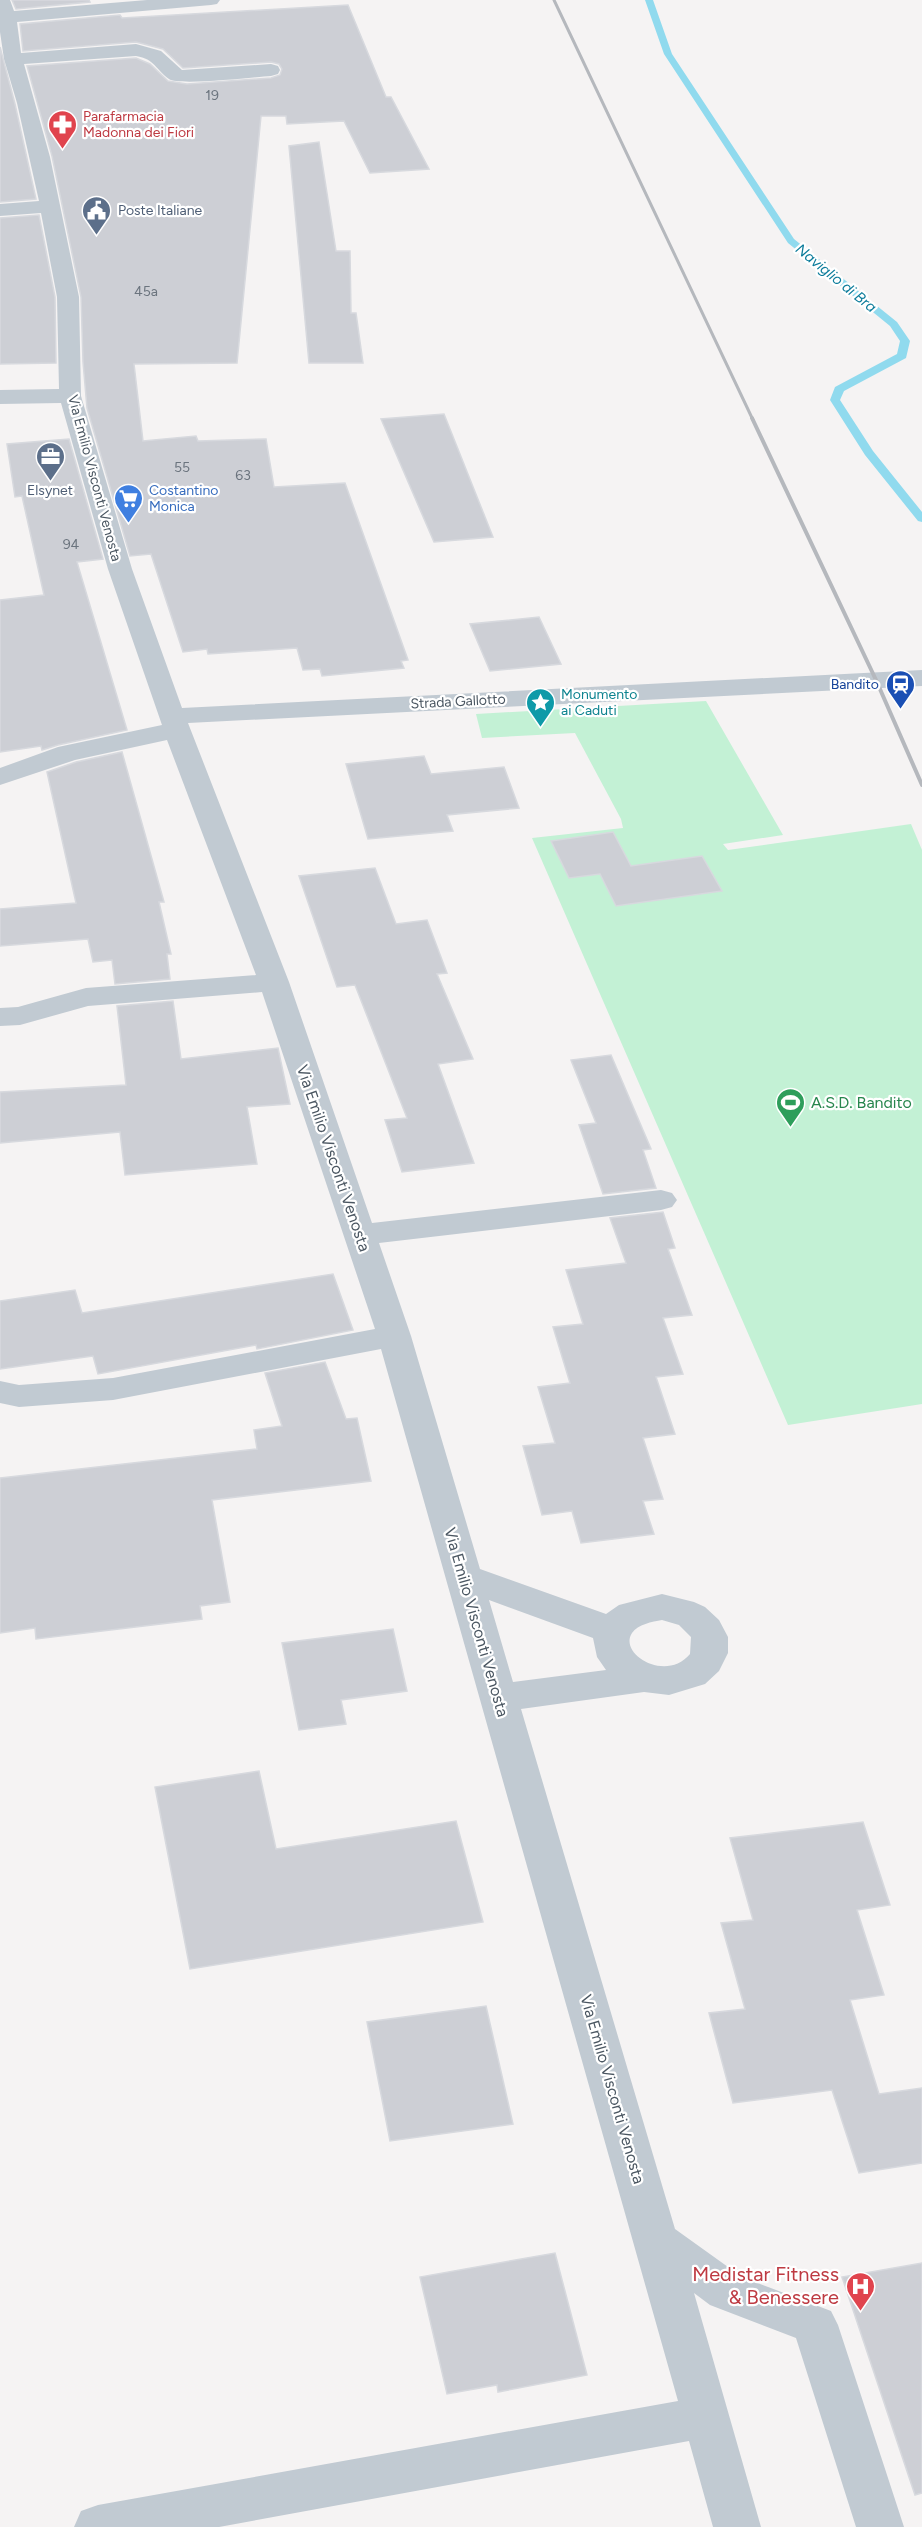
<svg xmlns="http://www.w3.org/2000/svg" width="922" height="2527" viewBox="0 0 922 2527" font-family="Figtree,sans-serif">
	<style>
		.green { fill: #c3f1d5 }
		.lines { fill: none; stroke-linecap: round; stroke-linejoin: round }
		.stream { fill: #90daee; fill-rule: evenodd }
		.building { fill: #cdcfd5; stroke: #d7d9de; stroke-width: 1.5 }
		.minor { fill: #c1cad2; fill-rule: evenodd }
		.rail-far1 { stroke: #b5b8bd; stroke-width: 3 }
		.rail { stroke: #b5b8bd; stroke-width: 4 }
		.labels { text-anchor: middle; stroke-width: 4.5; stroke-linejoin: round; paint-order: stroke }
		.number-label { font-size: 14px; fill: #6b747e }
		.far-health-label { font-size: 14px; fill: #be3a42; stroke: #fff; text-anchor: start }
		.far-service-label { font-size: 14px; fill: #4e5e75; stroke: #fff; text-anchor: start }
		.far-street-label { font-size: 14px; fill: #4a5661; stroke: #fff }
		.far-shop-label { font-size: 14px; fill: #366cbe; stroke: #fff; text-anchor: start }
		.far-transit-label { font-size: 14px; fill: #164399; stroke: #fff; text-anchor: end }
		.far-culture-label { font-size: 14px; fill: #0d838f; stroke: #fff; text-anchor: start }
		.far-water-label { font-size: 15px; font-style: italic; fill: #0c7c9b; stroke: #fff }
		.leisure-label { font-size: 16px; fill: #27864d; stroke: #fff; text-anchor: start }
		.street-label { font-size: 16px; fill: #4a5661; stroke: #fff }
		.near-health-label { font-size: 20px; fill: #be3a42; stroke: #fff; text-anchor: end }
	</style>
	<rect width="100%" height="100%" fill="#f5f3f3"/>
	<path class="green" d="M 706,701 L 783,835 L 723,844 L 728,850 L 911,824 L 922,850 L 922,1404 L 788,1425 L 532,838 L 623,828 L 621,819 L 575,733 L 482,738 L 476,714 Z"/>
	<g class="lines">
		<path class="stream" d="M 645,0 L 653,0 L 672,54 L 794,239 L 897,322 L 910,341 L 906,358 L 844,391 L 840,400 L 873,451 L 922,512 L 922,522 L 918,521 L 865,455 L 830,400 L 835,387 L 897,354 L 900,341 L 890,326 L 788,243 L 664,54 Z"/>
	</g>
	<path class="building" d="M 12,0 L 89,0 L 90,2 L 16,9 Z
		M 348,5 L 386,97 L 391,97 L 429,169 L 370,173 L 344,121 L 287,124 L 286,116 L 261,116 L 237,363 L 134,364 L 143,441 L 196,436 L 198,441 L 266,439 L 274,487 L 345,483 L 408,660 L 401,661 L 404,668 L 322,676 L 320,669 L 303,670 L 297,648 L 208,654 L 207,649 L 183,652 L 151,554 L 130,556 L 87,408 L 83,362 L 81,297 L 52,156 L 27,66 L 136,58 L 150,64 L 168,81 L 187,84 L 271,78 L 280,75 L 282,69 L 279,64 L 271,62 L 183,68 L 163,49 L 136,42 L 23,51 L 20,24 L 120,15 L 122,18 Z
		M 0,47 L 15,104 L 36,199 L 0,202 Z
		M 319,142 L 336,251 L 350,251 L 351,313 L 356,313 L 363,363 L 309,363 L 289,146 Z
		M 39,215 L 55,297 L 56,363 L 0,364 L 0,218 Z
		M 444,414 L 493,537 L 434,542 L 381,419 Z
		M 69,439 L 103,559 L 77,562 L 127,730 L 58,745 L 42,750 L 41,746 L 0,752 L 0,600 L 44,595 L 22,496 L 15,497 L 7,444 Z
		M 539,617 L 561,664 L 490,671 L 470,624 Z
		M 122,752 L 164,902 L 159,902 L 171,954 L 167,954 L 170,979 L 115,984 L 112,960 L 93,962 L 88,939 L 0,946 L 0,909 L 76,903 L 47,772 L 76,762 Z
		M 424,756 L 431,774 L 504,767 L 519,808 L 447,815 L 453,831 L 368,839 L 346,764 Z
		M 613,832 L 631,866 L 702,856 L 722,891 L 616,906 L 600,874 L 569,878 L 551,841 Z
		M 375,868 L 396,924 L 427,920 L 447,973 L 437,974 L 473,1059 L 438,1064 L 474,1163 L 402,1172 L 385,1120 L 407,1118 L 355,985 L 337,987 L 299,876 Z
		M 173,1001 L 181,1059 L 278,1048 L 290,1104 L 247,1107 L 257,1164 L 125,1175 L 120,1132 L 0,1143 L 0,1092 L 126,1085 L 117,1006 Z
		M 611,1055 L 651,1149 L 643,1150 L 656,1188 L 603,1194 L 579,1125 L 596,1123 L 571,1060 Z
		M 663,1212 L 675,1248 L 668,1249 L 692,1315 L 663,1318 L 683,1374 L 656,1377 L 675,1434 L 643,1438 L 663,1499 L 643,1501 L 654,1534 L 581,1543 L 572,1511 L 542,1515 L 523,1446 L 555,1443 L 538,1387 L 570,1383 L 553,1327 L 583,1324 L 566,1270 L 626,1263 L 610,1218 Z
		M 333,1274 L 353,1330 L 257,1349 L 256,1345 L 98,1374 L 93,1356 L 0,1369 L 0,1301 L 75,1290 L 82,1313 Z
		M 325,1362 L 346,1419 L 357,1418 L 371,1481 L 212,1500 L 230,1602 L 200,1606 L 202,1619 L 36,1639 L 35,1628 L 0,1633 L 0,1478 L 257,1449 L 254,1430 L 282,1426 L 265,1373 Z
		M 393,1629 L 407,1691 L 341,1700 L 346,1724 L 299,1730 L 282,1643 Z
		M 259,1771 L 276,1849 L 456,1821 L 483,1922 L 190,1969 L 155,1787 Z
		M 863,1822 L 890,1905 L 857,1910 L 884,1995 L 850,2000 L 879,2094 L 922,2088 L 922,2163 L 859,2173 L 832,2090 L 733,2103 L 709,2013 L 745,2009 L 721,1923 L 753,1920 L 730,1838 Z
		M 486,2006 L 513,2124 L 390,2141 L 367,2022 Z
		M 555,2253 L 587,2375 L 498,2392 L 497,2385 L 447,2394 L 420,2277 Z
		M 922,2263 L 922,2493 L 915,2495 L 842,2277 Z"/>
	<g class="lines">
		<path class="minor" d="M 0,0 L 10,0 L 14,11 L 147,0 L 220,0 L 217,4 L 211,5 L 17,22 L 21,53 L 136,44 L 161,51 L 182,70 L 271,64 L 278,66 L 280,70 L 278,74 L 271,76 C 254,77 179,86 169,79 C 156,70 155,59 136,56 L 24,64 L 50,157 L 79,297 L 81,396 L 132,569 L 182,708 L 922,670 L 922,686 L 188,723 L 289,982 L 372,1223 L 661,1190 L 672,1193 L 677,1200 L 672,1207 L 661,1210 L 379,1243 L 411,1336 L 480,1569 L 606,1614 L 619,1605 L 662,1594 L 694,1602 L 705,1607 L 719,1620 L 728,1637 L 728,1653 L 719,1671 L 705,1684 L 669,1695 L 644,1692 L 521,1709 L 675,2229 L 742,2277 L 831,2311 L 838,2325 L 904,2527 L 856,2527 L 796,2338 L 710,2305 L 694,2293 L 761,2527 L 713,2527 L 689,2441 L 219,2527 L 74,2527 L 81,2511 L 98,2505 L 678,2401 L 381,1349 L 113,1400 L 19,1407 L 0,1403 L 0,1381 L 19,1385 L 113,1378 L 375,1329 L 262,992 L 88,1006 L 20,1025 L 0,1026 L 0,1008 L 18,1007 L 86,988 L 256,975 L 167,740 L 75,760 L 0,785 L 0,768 L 58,747 L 162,725 L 108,569 L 61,403 L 0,404 L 0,390 L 59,389 L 57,297 L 41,213 L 0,216 L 0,204 L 39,201 L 17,103 L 4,59 L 0,32 ZM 489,1600 L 593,1638 L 597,1657 L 606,1670 L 513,1682 ZM 662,1620 L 679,1625 L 691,1637 L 690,1654 C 666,1683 618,1654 632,1633 C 638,1624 652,1622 662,1620 Z"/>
		<path class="rail-far1" d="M 554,0 L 753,420"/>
		<path class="rail" d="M 752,418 L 876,680 L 922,785"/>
	</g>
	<defs>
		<symbol id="pharmacy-pin" viewBox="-11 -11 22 30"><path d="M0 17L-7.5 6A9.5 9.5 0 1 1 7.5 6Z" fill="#e0444e" stroke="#fff"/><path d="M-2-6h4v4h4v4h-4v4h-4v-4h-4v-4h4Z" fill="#fff"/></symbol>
		<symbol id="civic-pin" viewBox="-11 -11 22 30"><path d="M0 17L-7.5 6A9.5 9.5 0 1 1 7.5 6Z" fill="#5c6f8a" stroke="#fff"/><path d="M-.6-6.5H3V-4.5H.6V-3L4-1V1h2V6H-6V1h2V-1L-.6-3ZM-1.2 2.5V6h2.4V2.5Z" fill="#fff"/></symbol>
		<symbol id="office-pin" viewBox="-11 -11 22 30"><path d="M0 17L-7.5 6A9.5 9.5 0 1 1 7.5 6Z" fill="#5c6f8a" stroke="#fff"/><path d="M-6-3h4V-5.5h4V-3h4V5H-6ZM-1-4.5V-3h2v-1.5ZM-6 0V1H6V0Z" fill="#fff"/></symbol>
		<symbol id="supermarket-pin" viewBox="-11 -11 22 30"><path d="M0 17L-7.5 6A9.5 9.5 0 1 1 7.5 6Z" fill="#3f7fe0" stroke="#fff"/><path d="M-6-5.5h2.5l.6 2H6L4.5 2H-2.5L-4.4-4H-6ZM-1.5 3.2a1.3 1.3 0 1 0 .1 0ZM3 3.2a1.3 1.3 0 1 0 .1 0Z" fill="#fff"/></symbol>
		<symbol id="station-pin" viewBox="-11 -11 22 30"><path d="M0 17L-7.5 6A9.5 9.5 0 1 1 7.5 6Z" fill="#1a4fb4" stroke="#fff"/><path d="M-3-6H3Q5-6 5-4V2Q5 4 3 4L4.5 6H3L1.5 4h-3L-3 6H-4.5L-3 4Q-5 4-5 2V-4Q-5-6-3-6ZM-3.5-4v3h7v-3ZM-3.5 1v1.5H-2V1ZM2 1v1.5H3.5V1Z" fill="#fff"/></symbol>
		<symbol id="sight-pin" viewBox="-11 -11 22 30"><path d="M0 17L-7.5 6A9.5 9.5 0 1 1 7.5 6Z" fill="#0f9aa8" stroke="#fff"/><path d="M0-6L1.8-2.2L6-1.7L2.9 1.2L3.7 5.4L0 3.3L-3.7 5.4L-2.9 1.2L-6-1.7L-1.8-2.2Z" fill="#fff"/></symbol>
		<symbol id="stadium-pin" viewBox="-11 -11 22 30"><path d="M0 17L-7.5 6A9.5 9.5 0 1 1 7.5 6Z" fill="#2e9e5b" stroke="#fff"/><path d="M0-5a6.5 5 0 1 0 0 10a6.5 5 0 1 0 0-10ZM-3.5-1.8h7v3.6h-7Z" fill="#fff"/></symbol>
		<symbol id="hospital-pin" viewBox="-11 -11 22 30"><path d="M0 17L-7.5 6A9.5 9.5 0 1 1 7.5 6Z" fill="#e0444e" stroke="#fff"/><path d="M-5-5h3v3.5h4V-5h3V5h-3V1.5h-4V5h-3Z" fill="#fff"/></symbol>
	</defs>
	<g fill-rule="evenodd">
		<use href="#pharmacy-pin" x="46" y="108" width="33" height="45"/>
		<use href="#civic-pin" x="80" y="194" width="33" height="45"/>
		<use href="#office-pin" x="34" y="440" width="33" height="45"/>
		<use href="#supermarket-pin" x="112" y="482" width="33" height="45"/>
		<use href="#station-pin" x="884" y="668" width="33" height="45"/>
		<use href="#sight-pin" x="524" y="686" width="33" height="45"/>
		<use href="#stadium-pin" x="774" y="1086" width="33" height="45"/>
		<use href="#hospital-pin" x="844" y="2270" width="33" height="45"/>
	</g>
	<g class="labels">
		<g class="number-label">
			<text x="212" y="100">19</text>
			<text x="146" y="296">45a</text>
			<text x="182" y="472">55</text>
			<text x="243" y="480">63</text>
			<text x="71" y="549">94</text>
		</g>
		<g class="far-health-label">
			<text x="83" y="121">Parafarmacia<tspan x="83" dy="16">Madonna dei Fiori</tspan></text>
		</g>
		<g class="far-service-label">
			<text x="118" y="215">Poste Italiane</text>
			<text x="50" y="495" text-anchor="middle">Elsynet</text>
		</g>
		<g class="far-street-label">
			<text transform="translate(95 478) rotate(75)" y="5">Via Emilio Visconti Venosta</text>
			<text transform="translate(458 701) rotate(-3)" y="5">Strada Gallotto</text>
		</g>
		<g class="far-shop-label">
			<text x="149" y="495">Costantino<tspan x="149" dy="16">Monica</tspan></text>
		</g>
		<g class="far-transit-label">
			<text x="879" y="689">Bandito</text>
		</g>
		<g class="far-culture-label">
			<text x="561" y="699">Monumento<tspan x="561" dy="16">ai Caduti</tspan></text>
		</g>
		<g class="far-water-label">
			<text transform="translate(836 278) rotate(39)" y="5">Naviglio di Bra</text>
		</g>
		<g class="leisure-label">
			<text x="811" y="1108">A.S.D. Bandito</text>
		</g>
		<g class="street-label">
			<text transform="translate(334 1158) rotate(71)" y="6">Via Emilio Visconti Venosta</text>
			<text transform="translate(477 1622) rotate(74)" y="6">Via Emilio Visconti Venosta</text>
			<text transform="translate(613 2089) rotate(74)" y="6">Via Emilio Visconti Venosta</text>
		</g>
		<g class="near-health-label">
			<text x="839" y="2281">Medistar Fitness<tspan x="839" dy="23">&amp; Benessere</tspan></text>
		</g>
	</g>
</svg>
